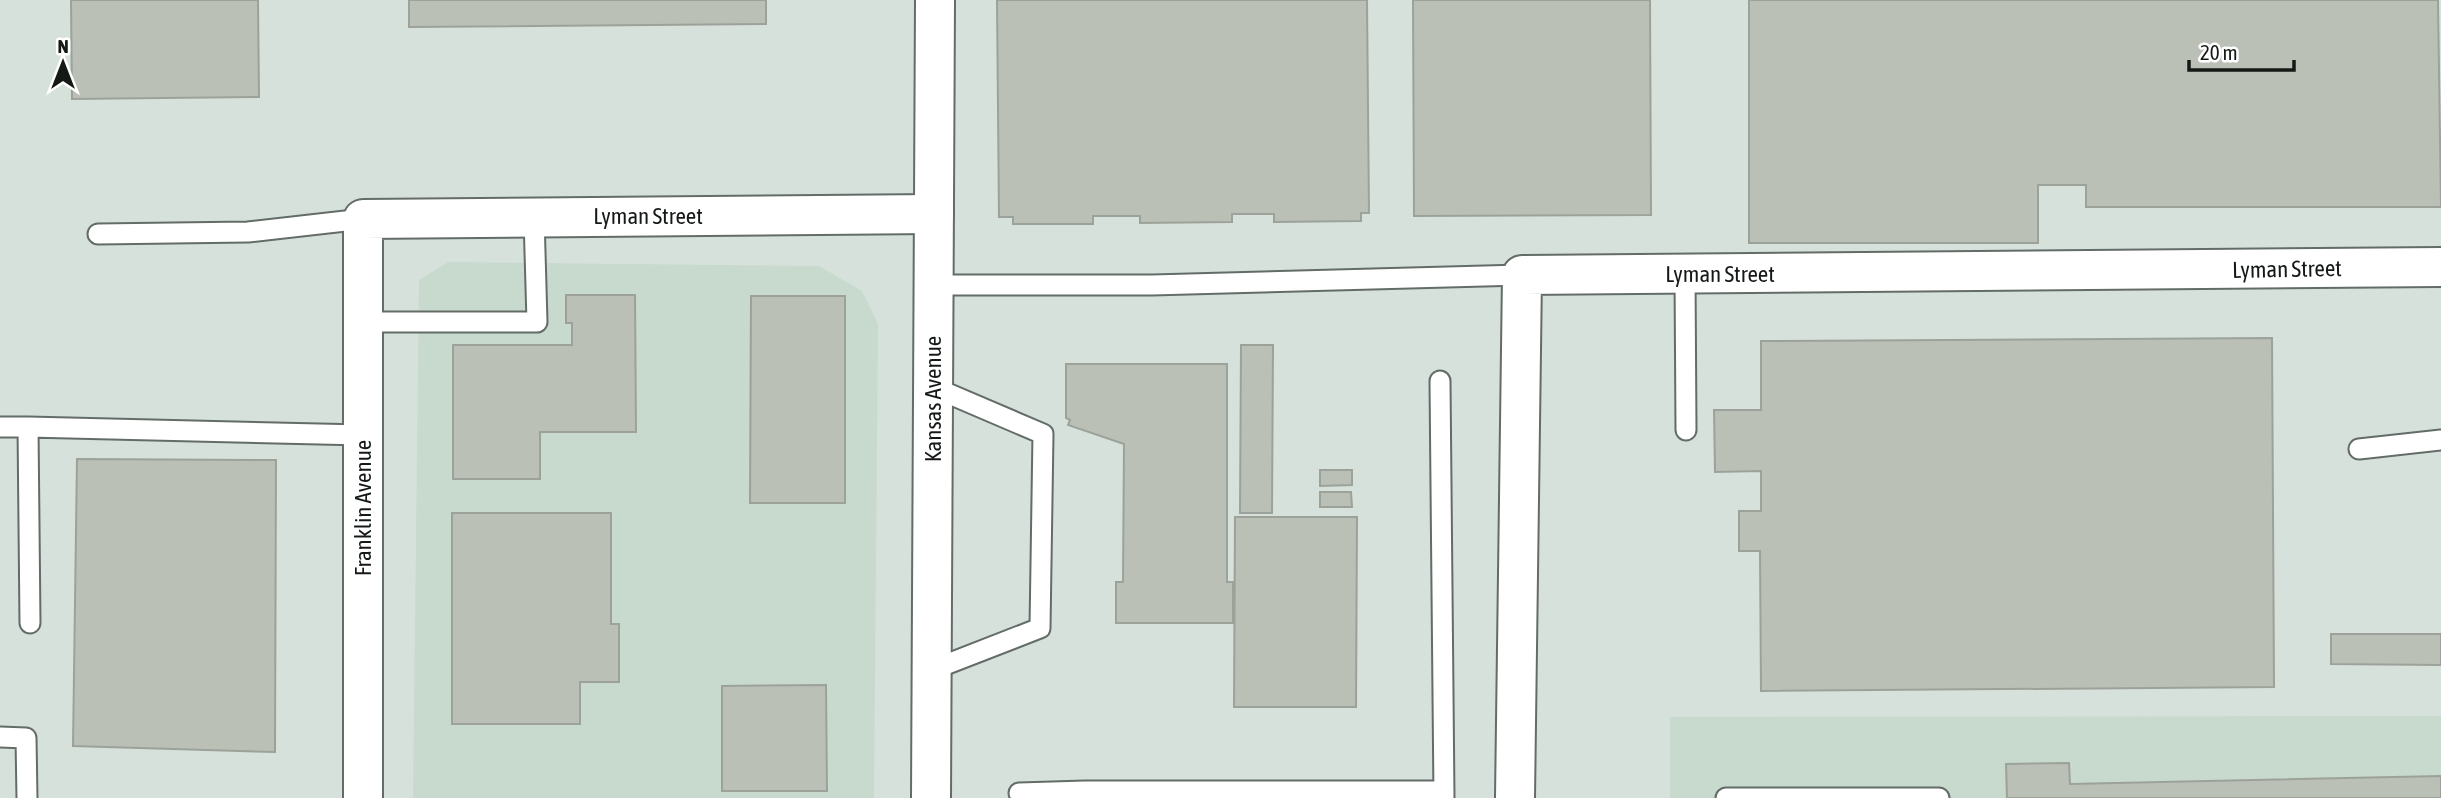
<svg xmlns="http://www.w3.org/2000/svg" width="2441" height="798" viewBox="0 0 2441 798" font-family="'Asap Condensed',sans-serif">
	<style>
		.built { fill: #c8d9ce }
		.building { fill: #bbc0b7; stroke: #9ca299; stroke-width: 2 }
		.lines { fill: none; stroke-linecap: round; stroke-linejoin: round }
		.lane-casing { stroke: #636c67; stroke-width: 23 }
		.street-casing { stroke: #636c67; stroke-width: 42 }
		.secondary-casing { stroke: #636c67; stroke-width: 42 }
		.lane { stroke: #fff; stroke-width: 19 }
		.street { stroke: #fff; stroke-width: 38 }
		.secondary { stroke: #fff; stroke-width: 38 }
		.labels { text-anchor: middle; stroke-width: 7; stroke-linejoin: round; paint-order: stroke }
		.street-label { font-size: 23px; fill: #151916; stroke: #fff }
	</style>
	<rect width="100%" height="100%" fill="#d7e1db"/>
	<path class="built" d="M 448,262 L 819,266 L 862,291 L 878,324 L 874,798 L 413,798 L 419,280 Z
		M 2441,716 L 2441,798 L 1670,798 L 1670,717 Z"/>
	<path class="building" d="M 71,0 L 258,0 L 259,97 L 72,99 Z
		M 409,0 L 766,0 L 766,24 L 409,27 Z
		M 997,0 L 1367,0 L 1369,213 L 1361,213 L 1361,221 L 1274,222 L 1274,214 L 1232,214 L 1232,222 L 1140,223 L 1140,216 L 1093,216 L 1093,224 L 1013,224 L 1013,217 L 999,217 Z
		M 1413,0 L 1650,0 L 1651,215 L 1414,216 Z
		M 1749,0 L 2438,0 L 2441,207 L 2086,207 L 2086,185 L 2038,185 L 2038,243 L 1749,243 Z
		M 566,295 L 635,295 L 636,432 L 540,432 L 540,479 L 453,479 L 453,345 L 572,345 L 572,323 L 566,323 Z
		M 751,296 L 845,296 L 845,503 L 750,503 Z
		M 2272,338 L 2274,687 L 1761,691 L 1760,551 L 1739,551 L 1739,511 L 1761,511 L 1761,471 L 1715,472 L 1714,410 L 1761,410 L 1761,341 Z
		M 1241,345 L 1273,345 L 1272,513 L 1240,513 Z
		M 1066,364 L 1227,364 L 1227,582 L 1233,582 L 1233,623 L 1116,623 L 1116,582 L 1123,582 L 1124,444 L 1068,425 L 1070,420 L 1066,418 Z
		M 77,459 L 276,460 L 275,752 L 73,746 Z
		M 1320,470 L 1352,470 L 1352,485 L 1320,486 Z
		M 1320,492 L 1351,492 L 1352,507 L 1320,507 Z
		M 452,513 L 611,513 L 611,624 L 619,624 L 619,682 L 580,682 L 580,724 L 452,724 Z
		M 1235,517 L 1357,517 L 1356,707 L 1234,707 Z
		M 2331,634 L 2441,634 L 2441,665 L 2331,664 Z
		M 826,685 L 827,791 L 722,791 L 722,686 Z
		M 2069,763 L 2070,784 L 2441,776 L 2441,798 L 2007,798 L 2006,764 Z"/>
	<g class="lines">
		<defs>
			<path id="lane" d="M 98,234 L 248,232 L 363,219
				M 1685,274 L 1686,430
				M 934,285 L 1152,285 L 1522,275
				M 363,322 L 537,322 L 534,217
				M 1440,381 L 1444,798
				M 0,427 L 28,427
				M 2359,449 L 2441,440
				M 30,623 L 28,427 L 363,435
				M 932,670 L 1040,628 L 1043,434 L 933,387
				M 0,737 L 26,738 L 27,798
				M 1019,793 L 1085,791 L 1444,791
				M 1726,798 L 1939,798"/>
			<path id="street" d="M 363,798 L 363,219 L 934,214
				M 1515,798 L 1522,275 L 2441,267"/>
			<path id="secondary" d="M 931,798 L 935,0"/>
		</defs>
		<use href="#lane" class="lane-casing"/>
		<use href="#street" class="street-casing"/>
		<use href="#secondary" class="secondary-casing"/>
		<use href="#lane" class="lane"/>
		<use href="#street" class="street"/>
		<use href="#secondary" class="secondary"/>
	</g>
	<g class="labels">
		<g class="street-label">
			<text x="648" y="224">Lyman Street</text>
			<text transform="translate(2287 269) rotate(-1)" y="8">Lyman Street</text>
			<text x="1720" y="282">Lyman Street</text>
			<text transform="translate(933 399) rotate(-90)" y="8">Kansas Avenue</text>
			<text transform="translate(363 508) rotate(-90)" y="8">Franklin Avenue</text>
		</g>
	</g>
	<g transform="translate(63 63)" stroke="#ffffff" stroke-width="5" paint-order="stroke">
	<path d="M0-5L12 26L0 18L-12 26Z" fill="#151916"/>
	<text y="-10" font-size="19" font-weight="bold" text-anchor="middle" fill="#151916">N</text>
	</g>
	<path d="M2189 60v10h105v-10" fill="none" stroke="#151916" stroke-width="3.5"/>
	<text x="2200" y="60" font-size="21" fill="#151916" stroke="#ffffff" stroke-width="5" paint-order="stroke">20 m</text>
</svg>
